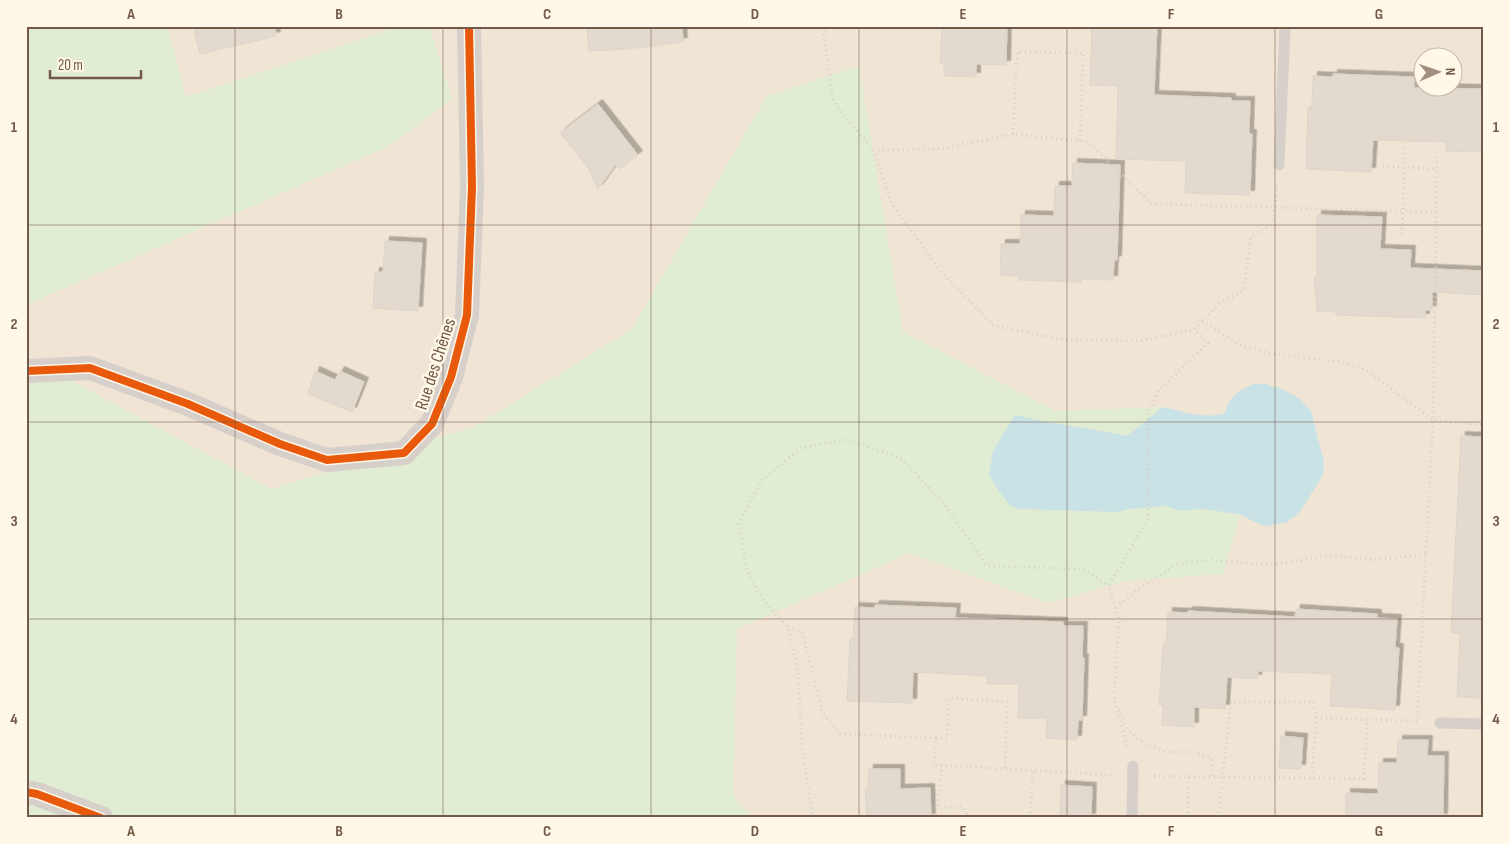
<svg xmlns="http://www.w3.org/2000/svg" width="1510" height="844" viewBox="0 0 1510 844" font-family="'Sofia Sans Condensed',sans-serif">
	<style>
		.residential { fill: #f0e4d4; fill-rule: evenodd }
		.green { fill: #e0edd2 }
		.water { fill: #c9e2e6 }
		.building { fill: #e2d9cf; stroke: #dfd4c9; filter: url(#shadow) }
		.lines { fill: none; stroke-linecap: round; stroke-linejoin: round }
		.path { stroke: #d7d0c9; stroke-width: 3; stroke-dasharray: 1 4; stroke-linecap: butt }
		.lane { stroke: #d7cfc9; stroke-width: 11 }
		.street { stroke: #d7cfc9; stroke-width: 24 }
		.cycleway-casing { stroke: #fff7e7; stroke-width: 11 }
		.cycleway { stroke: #e8590c; stroke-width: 8 }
		.grid { fill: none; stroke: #735a48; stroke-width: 1; stroke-opacity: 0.55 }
		.labels { text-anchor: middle; stroke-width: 5; stroke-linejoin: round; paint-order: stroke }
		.street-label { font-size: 18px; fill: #735a48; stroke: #fff7e7 }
		.neatline { fill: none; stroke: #735a48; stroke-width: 2 }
		.grid-label { font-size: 16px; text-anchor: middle; font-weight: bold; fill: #735a48 }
	</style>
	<defs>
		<filter id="shadow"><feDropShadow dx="4.5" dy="-4.5" stdDeviation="0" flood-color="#0004"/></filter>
	</defs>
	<rect width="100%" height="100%" fill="#f6f1e7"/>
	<path class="residential" d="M 167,26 L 401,26 L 186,97 Z
		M 429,26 L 1484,26 L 1484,818 L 753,818 L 733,797 L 737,629 L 766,97 L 632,329 L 474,427 L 271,489 L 26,356 L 26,305 L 387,147 L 452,99 ZM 1422,58 L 1452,58 L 1452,88 L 1422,88 Z"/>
	<path class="green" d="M 26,26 L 167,26 L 186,97 L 401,26 L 429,26 L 452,99 L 387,147 L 26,305 Z
		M 859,66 L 903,332 L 1056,411 L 1163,407 L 1127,436 L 1096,429 L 1050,424 L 1010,506 L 1019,509 L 1117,512 L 1128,509 L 1166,506 L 1181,511 L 1199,509 L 1240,514 L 1223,574 L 1125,581 L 1048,603 L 910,553 L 737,629 L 733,796 L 753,818 L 26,818 L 26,356 L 271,489 L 474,427 L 632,329 L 767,96 Z"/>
	<path class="water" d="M 1254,384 L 1265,384 L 1282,389 L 1300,399 L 1311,411 L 1324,462 L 1323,475 L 1301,510 L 1295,516 L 1287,522 L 1268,526 L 1261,525 L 1239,514 L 1200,509 L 1181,511 L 1166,506 L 1128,509 L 1117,512 L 1019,509 L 1010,506 L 998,490 L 989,474 L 993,451 L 1015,415 C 1052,424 1090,428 1127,436 L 1163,407 C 1182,411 1205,420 1225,413 C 1231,395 1236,392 1254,384 Z"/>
	<path class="building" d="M 193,26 L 275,26 L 276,36 L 200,54 Z
		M 587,26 L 682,26 L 683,42 L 627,49 L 589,51 Z
		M 942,26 L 1007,26 L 1006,65 L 976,64 L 976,77 L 944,76 L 944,63 L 940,63 Z
		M 1092,26 L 1157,26 L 1154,95 L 1231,98 L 1231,101 L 1250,101 L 1249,134 L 1252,134 L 1250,195 L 1185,193 L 1186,161 L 1116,159 L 1118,86 L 1090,85 Z
		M 1333,74 L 1414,77 L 1414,88 L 1484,89 L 1484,152 L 1446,151 L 1446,142 L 1373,140 L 1371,172 L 1306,169 L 1308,107 L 1312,108 L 1313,76 L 1333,77 Z
		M 598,104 L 638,155 L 620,169 L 616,164 L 598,189 L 589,169 L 560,133 Z
		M 1073,163 L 1120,165 L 1117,260 L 1114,261 L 1113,280 L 1081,279 L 1081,282 L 1019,280 L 1019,276 L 1000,275 L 1001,244 L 1020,244 L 1021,215 L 1054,216 L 1055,186 L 1072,186 Z
		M 1317,215 L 1382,217 L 1380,249 L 1411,250 L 1410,268 L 1484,271 L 1484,295 L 1432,292 L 1432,310 L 1425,310 L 1425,318 L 1336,315 L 1336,312 L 1317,311 L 1314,277 L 1317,276 Z
		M 385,241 L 422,243 L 418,311 L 373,308 L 375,272 L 383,272 Z
		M 315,371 L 335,380 L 340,371 L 364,382 L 352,412 L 308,394 Z
		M 1461,436 L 1484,437 L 1484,698 L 1457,697 L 1460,633 L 1451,633 Z
		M 875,605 L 956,608 L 955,618 L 1063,622 L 1063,626 L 1083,626 L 1082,659 L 1084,658 L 1082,720 L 1078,720 L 1077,740 L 1046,738 L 1047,718 L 1018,718 L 1019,684 L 987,684 L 988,676 L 913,672 L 912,703 L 847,701 L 850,639 L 853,639 L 855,607 L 874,608 Z
		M 1296,609 L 1377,614 L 1377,618 L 1397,619 L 1395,648 L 1399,648 L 1395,710 L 1330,706 L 1332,674 L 1258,671 L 1257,679 L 1227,677 L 1225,709 L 1194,707 L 1194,727 L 1162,725 L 1163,705 L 1159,705 L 1163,644 L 1166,644 L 1168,612 L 1188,613 L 1188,611 L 1295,617 Z
		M 1281,736 L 1303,738 L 1301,769 L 1279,768 Z
		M 1398,740 L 1428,740 L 1427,756 L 1444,756 L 1443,818 L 1346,818 L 1346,793 L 1378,794 L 1379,763 L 1397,763 Z
		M 869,769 L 900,769 L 900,789 L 930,788 L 931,818 L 867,818 L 865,789 L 868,789 Z
		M 1061,785 L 1092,787 L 1091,818 L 1060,818 Z"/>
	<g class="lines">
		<path class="path" d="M 829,26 L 824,35 L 833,101 L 873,150 L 941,149 L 1013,134 L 1088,142 L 1152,204 L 1436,212
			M 1013,134 L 1017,52 L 1083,53 L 1080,141
			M 873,150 L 892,204 L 941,272 L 993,325 L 1059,339 L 1139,341 L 1194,330 L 1219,304 L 1244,290 L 1251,237 L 1273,223 L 1277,185
			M 1383,166 L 1437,169
			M 1402,234 L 1405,147
			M 1202,321 L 1242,346 L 1269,353 L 1340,362 L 1365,369 L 1433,420 L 1484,425
			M 1116,608 L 1136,591 L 1177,564 L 1212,560 L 1271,565 L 1331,555 L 1376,560 L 1426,554
			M 788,628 L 802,632 L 823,714 L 841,734 L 936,738 L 934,765 L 1112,775
			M 1119,709 L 1127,728 L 1138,740 L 1165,752 L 1194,752 L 1211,758 L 1213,777
			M 936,738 L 947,739 L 949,698 L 1007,702 L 1005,768
			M 1127,746 L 1114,698 L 1119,620 L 1109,586 L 1148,519 L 1148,413 L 1159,390 L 1208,343 L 1194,330
			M 942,765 L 937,807 L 962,807 L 971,818
			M 1154,776 L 1364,779 L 1367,720
			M 1188,777 L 1188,817 L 1198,818
			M 1312,778 L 1316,718 L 1417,721 L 1433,420 L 1437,155
			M 814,818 L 812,814 L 802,745 L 798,671 L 788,628 L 761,597 L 747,570 L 739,524 L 761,481 L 801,448 L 847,439 L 902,459 L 945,505 L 987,566 L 1083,569 L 1109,586
			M 1030,818 L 1033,770
			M 1218,818 L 1231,702 L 1314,702 L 1316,718"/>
		<path class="lane" d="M 1279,165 L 1285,26
			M 1440,723 L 1484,724
			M 1132,818 L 1133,766"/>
		<path class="street" d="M 26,371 L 90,368 L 188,404 L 280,444 L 327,460 L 404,453 L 432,424 L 451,377 L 467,315 L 472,187 L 469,26
			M 26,792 L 37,794 L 101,818"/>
		<defs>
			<path id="cycleway" d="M 26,371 L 90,368 L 188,404 L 280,444 L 327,460 L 404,453 L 432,424 L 451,377 L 467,315 L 472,187 L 469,26
				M 26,792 L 37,794 L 101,818"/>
		</defs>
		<use href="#cycleway" class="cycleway-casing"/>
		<use href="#cycleway" class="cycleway"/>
	</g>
	<path class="grid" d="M 235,26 L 235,818M 443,26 L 443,818M 651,26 L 651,818M 859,26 L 859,818M 1067,26 L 1067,818M 1275,26 L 1275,818M 26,225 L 1484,225M 26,422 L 1484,422M 26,619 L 1484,619"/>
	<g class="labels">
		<g class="street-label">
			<text transform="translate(435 364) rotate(-72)" y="6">Rue des Chênes</text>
		</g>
	</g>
	<rect width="1510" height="844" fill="none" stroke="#fff7e7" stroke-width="55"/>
	<g transform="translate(1438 72) rotate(88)"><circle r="24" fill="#fff7e7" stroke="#c7b8a7"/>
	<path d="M0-4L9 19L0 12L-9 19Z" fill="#a18f80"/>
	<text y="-8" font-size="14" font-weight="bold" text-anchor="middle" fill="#735a48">N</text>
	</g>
	<path d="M50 70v8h91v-8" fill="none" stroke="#735a48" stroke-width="2.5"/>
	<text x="58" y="70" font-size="15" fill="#735a48" stroke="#fff7e7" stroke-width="4" paint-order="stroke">20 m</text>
	<rect x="28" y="28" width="1454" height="788" class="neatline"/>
	<g class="grid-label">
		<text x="131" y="19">A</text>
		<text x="339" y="19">B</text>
		<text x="547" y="19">C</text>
		<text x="755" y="19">D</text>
		<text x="963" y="19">E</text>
		<text x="1171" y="19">F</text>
		<text x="1379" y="19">G</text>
		<text x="14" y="132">1</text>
		<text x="1496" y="132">1</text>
		<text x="14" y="329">2</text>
		<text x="1496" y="329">2</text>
		<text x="14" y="526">3</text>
		<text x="1496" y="526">3</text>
		<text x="14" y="724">4</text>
		<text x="1496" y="724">4</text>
		<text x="131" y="836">A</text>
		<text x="339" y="836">B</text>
		<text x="547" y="836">C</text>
		<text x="755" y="836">D</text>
		<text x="963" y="836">E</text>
		<text x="1171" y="836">F</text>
		<text x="1379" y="836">G</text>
	</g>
</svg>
